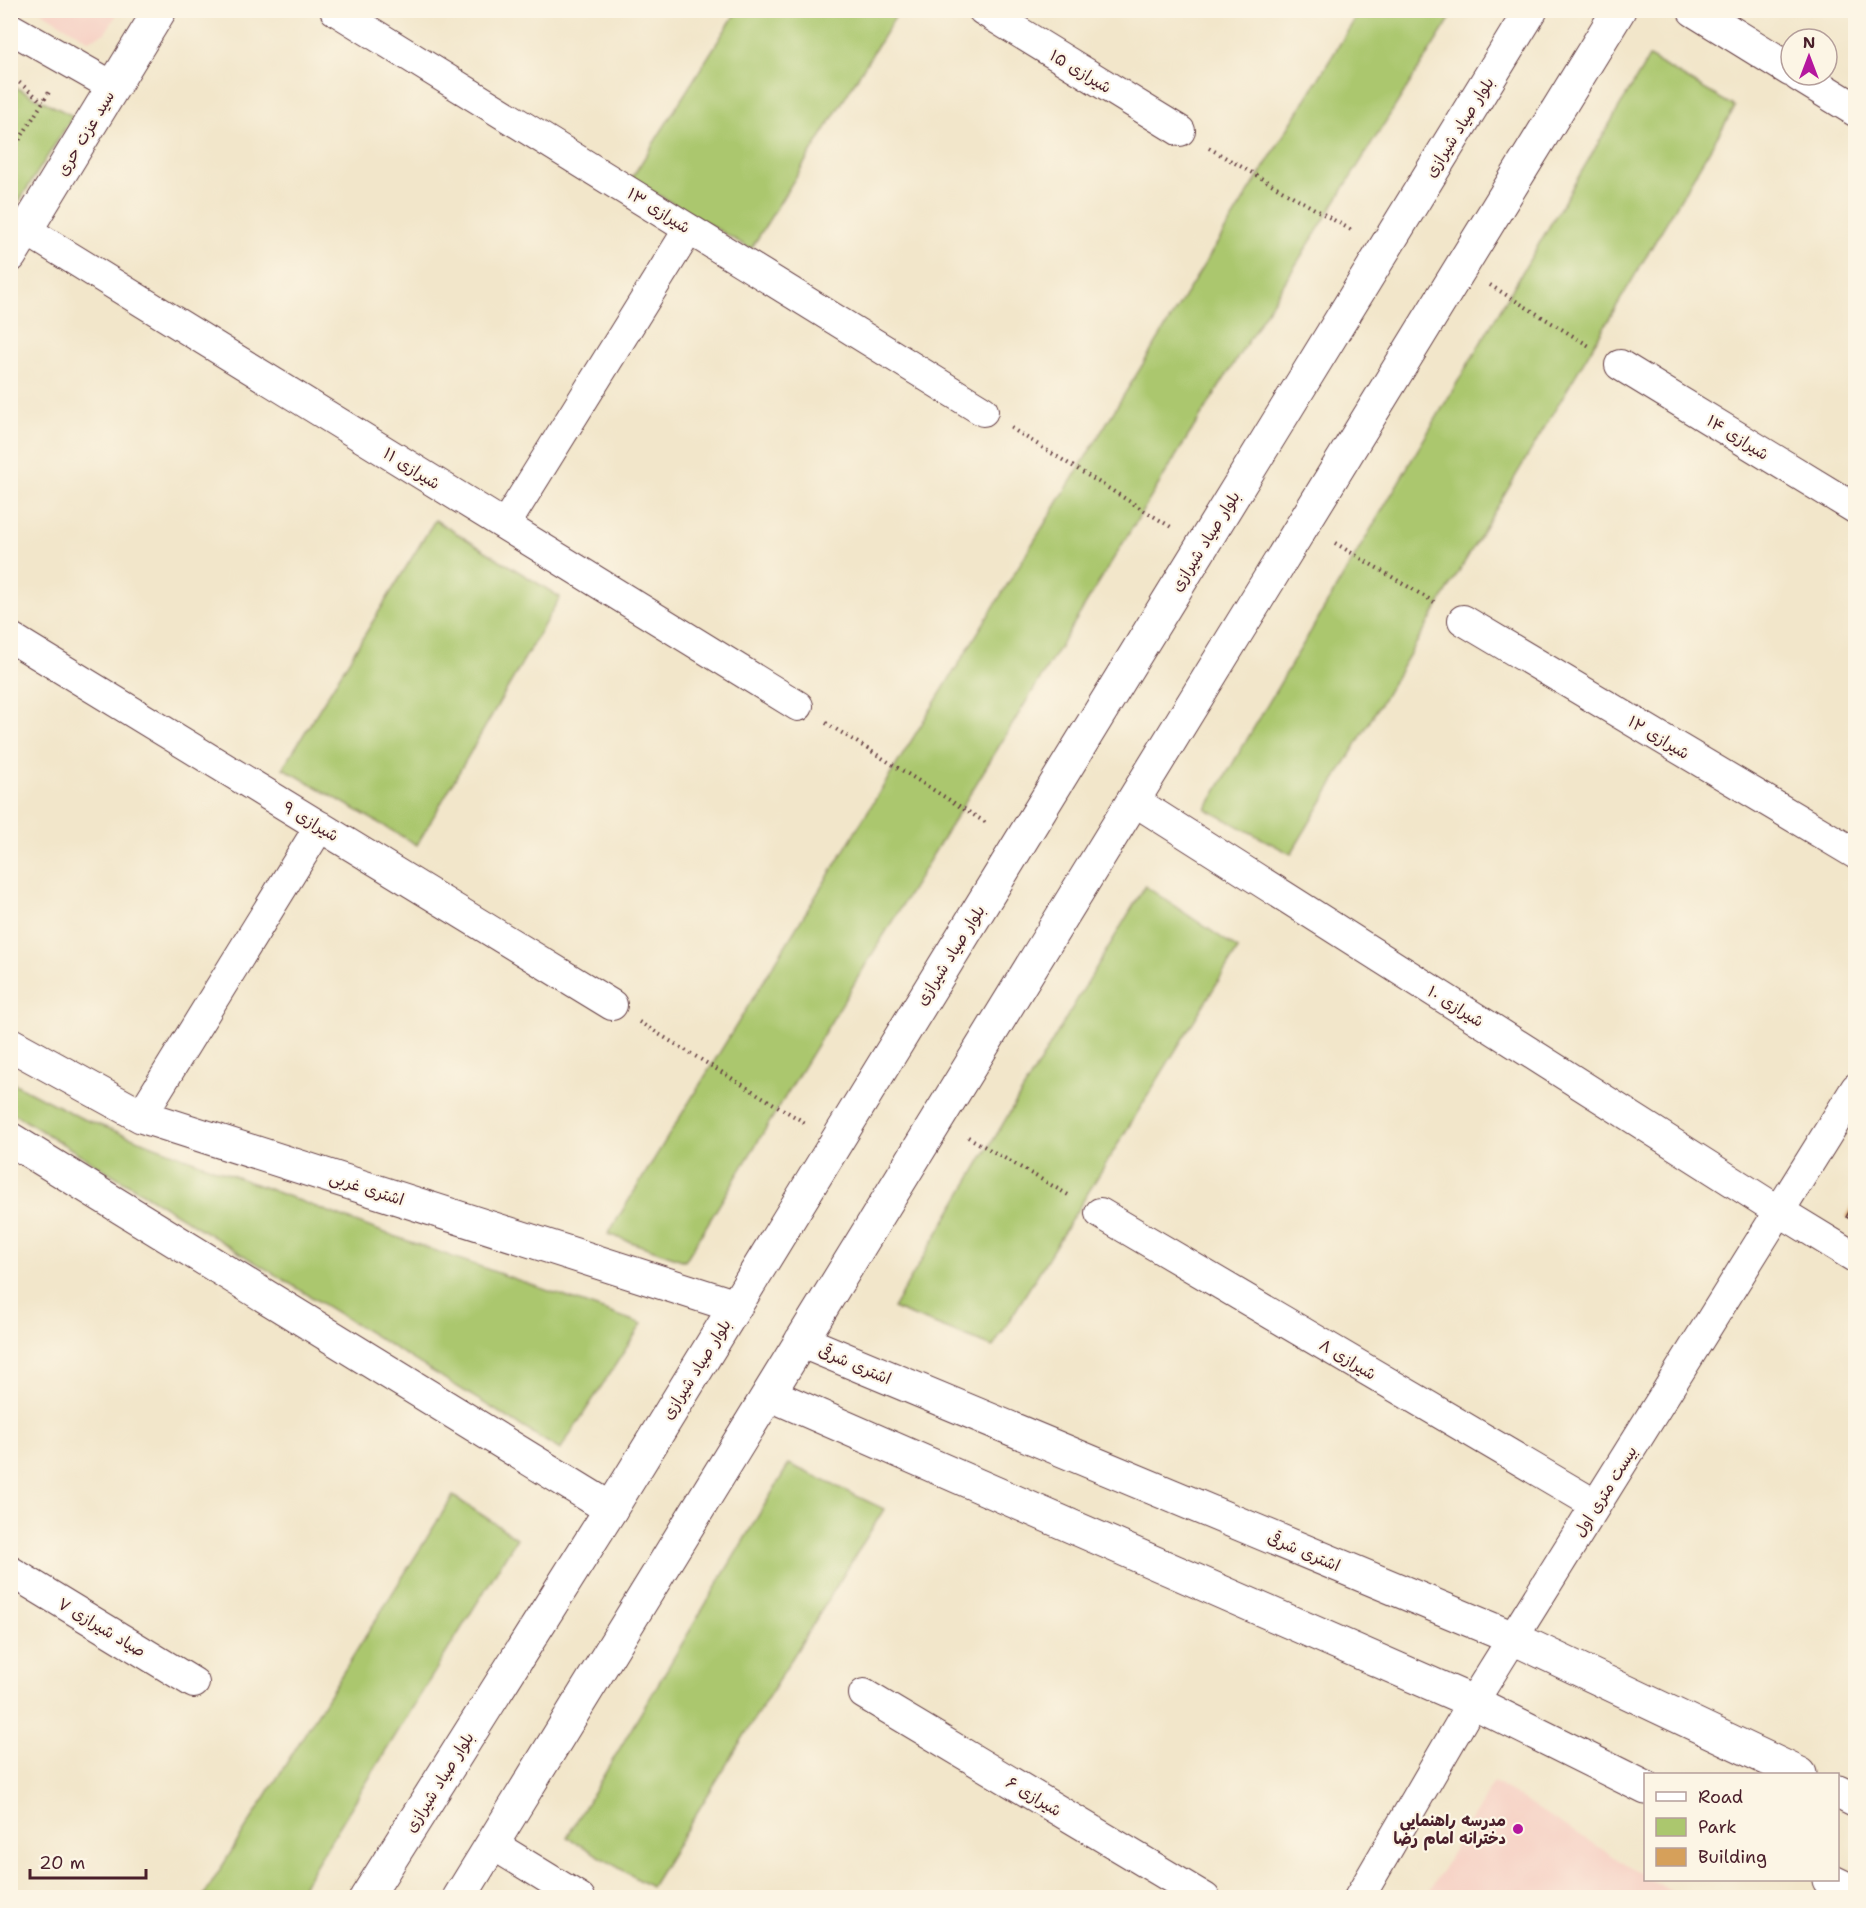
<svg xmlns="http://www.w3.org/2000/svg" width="1866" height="1908" viewBox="0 0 1866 1908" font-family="'Shantell Sans','Playpen Sans Arabic',sans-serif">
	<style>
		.built { fill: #f6d1c5 }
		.green { fill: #abc76e; stroke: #7a734c; stroke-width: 1.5 }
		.building { fill: #d6a05a }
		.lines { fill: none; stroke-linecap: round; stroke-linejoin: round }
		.minor-casing { stroke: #633d43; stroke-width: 32 }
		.tertiary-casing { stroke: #633d43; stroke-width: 35 }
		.secondary-casing { stroke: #633d43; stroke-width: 35 }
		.path { stroke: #633d43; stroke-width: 4; stroke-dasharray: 1.5 4.5; stroke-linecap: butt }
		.minor { stroke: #fff; stroke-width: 30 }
		.tertiary { stroke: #fff; stroke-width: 33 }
		.secondary { stroke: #fff; stroke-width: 33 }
		.poi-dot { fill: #b5179e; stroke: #fcf5e5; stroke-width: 2 }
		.labels { text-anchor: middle; stroke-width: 4.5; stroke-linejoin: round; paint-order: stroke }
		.street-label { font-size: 16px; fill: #4a1f2b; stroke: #fcf5e5 }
		.poi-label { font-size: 16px; font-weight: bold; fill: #4a1f2b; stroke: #fcf5e5; text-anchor: end }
	</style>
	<rect width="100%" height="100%" fill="#fcf5e5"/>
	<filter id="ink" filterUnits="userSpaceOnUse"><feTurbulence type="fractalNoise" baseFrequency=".0167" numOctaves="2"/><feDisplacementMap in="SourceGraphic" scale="12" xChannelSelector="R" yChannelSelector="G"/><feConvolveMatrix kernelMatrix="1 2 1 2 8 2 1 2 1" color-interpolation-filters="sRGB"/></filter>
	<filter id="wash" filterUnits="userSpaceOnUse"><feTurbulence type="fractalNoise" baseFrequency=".008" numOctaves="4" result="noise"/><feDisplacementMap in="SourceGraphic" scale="24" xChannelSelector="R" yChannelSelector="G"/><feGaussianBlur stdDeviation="1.35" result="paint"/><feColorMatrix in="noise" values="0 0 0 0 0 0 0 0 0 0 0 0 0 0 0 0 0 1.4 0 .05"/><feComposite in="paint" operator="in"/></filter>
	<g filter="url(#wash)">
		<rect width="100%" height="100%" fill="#f2e6ca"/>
		<path class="built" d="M 40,11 L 119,11 L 105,33 L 88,40 Z
			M 1494,1782 L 1645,1876 L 1646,1880 L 1652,1880 L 1681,1897 L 1426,1897 Z"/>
		<path class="green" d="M 737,11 L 899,11 L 751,249 L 631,179 Z
			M 1360,11 L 1455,11 L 1184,443 L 685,1261 L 608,1234 Z
			M 1649,57 L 1735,107 L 1291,854 L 1206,809 Z
			M 11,85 L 73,116 L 11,214 Z
			M 435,520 L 560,597 L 417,845 L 283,768 Z
			M 1145,886 L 1238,949 L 993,1347 L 893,1308 Z
			M 11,1082 L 81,1118 L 374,1229 L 642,1324 L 560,1450 L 11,1112 Z
			M 789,1464 L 884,1509 L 651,1887 L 567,1837 Z
			M 453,1496 L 517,1538 L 296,1897 L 203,1897 Z"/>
		<g id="blocks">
			<path class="building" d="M 1856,1200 L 1856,1222 L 1846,1217 Z"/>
		</g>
	</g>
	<g filter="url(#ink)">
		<use href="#blocks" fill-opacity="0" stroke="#633d43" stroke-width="1.5"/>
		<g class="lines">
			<defs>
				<path id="minor" d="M 335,10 L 983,411
					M 983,10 L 1180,131
					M 10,28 L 114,87
					M 26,230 L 798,706
					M 1620,365 L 1856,509
					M 505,525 L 689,229
					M 1463,620 L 1856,854
					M 10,637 L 612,1005
					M 1133,800 L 1779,1211 L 1856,1258
					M 141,1116 L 320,826
					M 1100,1213 L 1596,1505
					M 10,1571 L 194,1683
					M 864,1694 L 1205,1898
					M 492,1844 L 580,1898
					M 1359,1898 L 1473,1702 L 1856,1088"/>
				<path id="tertiary" d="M 1694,10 L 1791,70
					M 1799,75 L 1856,110
					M 10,256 L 160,10
					M 10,1044 L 141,1116 L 735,1306
					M 10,1139 L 611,1509"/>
				<path id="secondary" d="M 801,1341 L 1513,1638 L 1800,1774
					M 769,1394 L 1473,1702 L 1646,1788
					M 1838,1792 L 1856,1801
					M 1829,1880 L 1856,1893
					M 366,1898 L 611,1509 L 1531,10
					M 459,1898 L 1619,10"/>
			</defs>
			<use href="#minor" class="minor-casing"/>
			<use href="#tertiary" class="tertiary-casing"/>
			<use href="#secondary" class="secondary-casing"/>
			<path class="path" d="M 10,75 L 43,102
				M 1209,148 L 1353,231
				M 10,155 L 51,89
				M 1490,285 L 1591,347
				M 1011,428 L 1171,527
				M 1335,543 L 1434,602
				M 826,723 L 988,824
				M 639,1022 L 807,1124
				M 968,1137 L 1070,1196"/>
			<use href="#minor" class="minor"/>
			<use href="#tertiary" class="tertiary"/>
			<use href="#secondary" class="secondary"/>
		</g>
	</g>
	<circle class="poi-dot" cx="1518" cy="1829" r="6"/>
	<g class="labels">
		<g class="street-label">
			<text transform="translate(1081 71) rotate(31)" y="6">شیرازی ۱۵</text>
			<text transform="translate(1459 127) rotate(-58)" y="6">بلوار صیاد شیرازی</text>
			<text transform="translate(85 133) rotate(-59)" y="6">سید عزت حری</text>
			<text transform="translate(659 210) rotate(32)" y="6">شیرازی ۱۳</text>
			<text transform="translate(1738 437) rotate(32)" y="6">شیرازی ۱۴</text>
			<text transform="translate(412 468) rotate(32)" y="6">شیرازی ۱۱</text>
			<text transform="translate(1205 541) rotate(-58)" y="6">بلوار صیاد شیرازی</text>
			<text transform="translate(1659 737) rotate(31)" y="6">شیرازی ۱۲</text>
			<text transform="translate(311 821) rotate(31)" y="6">شیرازی ۹</text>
			<text transform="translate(950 955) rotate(-58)" y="6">بلوار صیاد شیرازی</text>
			<text transform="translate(1456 1006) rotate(32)" y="6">شیرازی ۱۰</text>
			<text transform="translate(367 1188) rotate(18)" y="6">اشتری غربی</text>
			<text transform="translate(1348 1359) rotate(31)" y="6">شیرازی ۸</text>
			<text transform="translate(855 1364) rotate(23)" y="6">اشتری شرقی</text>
			<text transform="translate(696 1369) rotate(-58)" y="6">بلوار صیاد شیرازی</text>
			<text transform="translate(1605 1491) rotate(-58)" y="6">بیست متری اول</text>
			<text transform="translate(1304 1551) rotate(23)" y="6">اشتری شرقی</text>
			<text transform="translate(102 1627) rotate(31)" y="6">صیاد شیرازی ۷</text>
			<text transform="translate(439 1782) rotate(-58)" y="6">بلوار صیاد شیرازی</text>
			<text transform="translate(1034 1796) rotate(31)" y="6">شیرازی ۶</text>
		</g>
		<g class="poi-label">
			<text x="1506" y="1826">مدرسه راهنمایی<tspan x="1506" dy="18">دخترانه امام رضا</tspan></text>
		</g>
	</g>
	<rect width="1866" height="1908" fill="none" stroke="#fcf5e5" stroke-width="36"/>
	<rect x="1644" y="1773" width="195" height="108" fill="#fcf5e5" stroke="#b59f9b" stroke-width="1.5"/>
	<rect x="1656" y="1792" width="30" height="9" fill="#ffffff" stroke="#b59f9b" stroke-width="1.5"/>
	<text x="1698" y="1803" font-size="18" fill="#4a1f2b">Road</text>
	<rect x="1656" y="1818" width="30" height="18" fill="#abc76e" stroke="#b59f9b" stroke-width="1.5"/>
	<text x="1698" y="1833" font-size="18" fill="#4a1f2b">Park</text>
	<rect x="1656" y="1848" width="30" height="18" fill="#d6a05a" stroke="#b59f9b" stroke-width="1.5"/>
	<text x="1698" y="1863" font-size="18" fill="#4a1f2b">Building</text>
	<g transform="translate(1809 57)"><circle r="28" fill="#fcf5e5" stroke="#b59f9b" stroke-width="1.5"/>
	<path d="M0-4.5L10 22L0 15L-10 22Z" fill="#b5179e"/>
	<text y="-9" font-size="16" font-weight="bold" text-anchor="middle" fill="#4a1f2b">N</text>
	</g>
	<path d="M30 1869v9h116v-9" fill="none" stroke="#4a1f2b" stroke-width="3"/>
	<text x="39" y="1869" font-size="18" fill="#4a1f2b" stroke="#fcf5e5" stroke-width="4.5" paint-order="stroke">20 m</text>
</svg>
